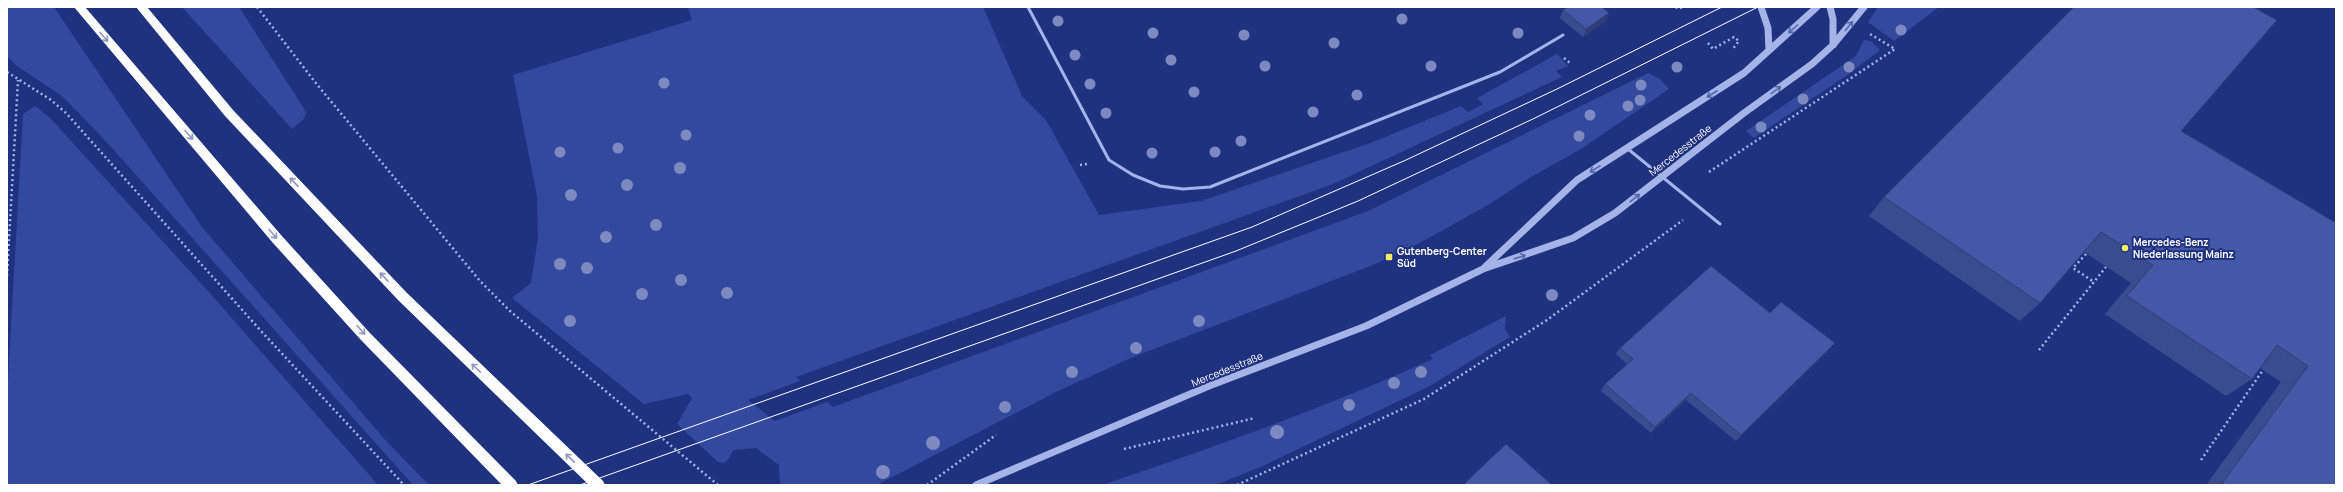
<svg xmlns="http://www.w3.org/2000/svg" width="2343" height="492" viewBox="0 0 2343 492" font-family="Manrope,sans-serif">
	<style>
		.green { fill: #33499e }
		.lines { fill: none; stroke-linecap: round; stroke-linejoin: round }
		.path { stroke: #a4b3e8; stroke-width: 2.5; stroke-dasharray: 2 3; stroke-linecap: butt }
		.service { stroke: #a4b3e8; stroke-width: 3 }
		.tertiary { stroke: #a4b3e8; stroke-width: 7 }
		.motorway { fill: #fff; fill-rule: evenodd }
		.tram { stroke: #fff; stroke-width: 1 }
		.tree { fill: #7c8ac1 }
		.wall { fill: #3a4c90 }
		.shaded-wall { fill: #303e76 }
		.building { fill: #4458a8; stroke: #303e76 }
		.oneway { stroke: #5466aa }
		.oneway2 { stroke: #8f98c0 }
		.poi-dot { fill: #f6ef64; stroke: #1f3280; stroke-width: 1.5 }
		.labels { text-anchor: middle; stroke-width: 4; stroke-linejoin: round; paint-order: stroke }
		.street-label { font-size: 10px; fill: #fff; stroke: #1f3280 }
		.poi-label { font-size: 10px; font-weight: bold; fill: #fff; stroke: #1f3280; text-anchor: start }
	</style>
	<rect width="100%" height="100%" fill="#1f3280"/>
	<path class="green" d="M 7,7 L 54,7 L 202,227 L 387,442 L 429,485 L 413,485 L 102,137 L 62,96 L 17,66 L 7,56 Z
		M 182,7 L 239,7 L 303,107 L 306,113 L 304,119 L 292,129 Z
		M 688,7 L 983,7 L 1022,96 L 1046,120 L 1099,215 L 1201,201 L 1373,142 L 1461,106 L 1468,112 L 1483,104 L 1477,98 L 1557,54 L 1568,66 L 1556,71 L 1562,77 L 1333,184 L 796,377 L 800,381 L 748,400 L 775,421 L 827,402 L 833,407 L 1368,211 L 1648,73 L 1660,79 L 1669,89 L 1581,149 L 1531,177 L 1488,205 L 1416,245 L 1373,265 L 1133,357 L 1058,391 L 877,485 L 780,485 L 779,465 L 756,448 L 733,450 L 729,458 L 724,463 L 718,462 L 677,424 L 692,398 L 688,394 L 644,404 L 512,298 L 531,283 L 538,238 L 537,196 L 513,75 L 692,20 Z
		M 1878,7 L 1939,7 L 1894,41 L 1868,22 Z
		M 1864,40 L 1871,41 L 1880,50 L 1846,76 L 1754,138 L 1746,131 L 1856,56 Z
		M 35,106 L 50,118 L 208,291 L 378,485 L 7,485 L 7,397 L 23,114 Z
		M 1506,316 L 1505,329 L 1510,337 L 1428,387 L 1265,465 L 1216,485 L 1102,485 C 1214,447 1325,408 1433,359 L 1430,355 Z"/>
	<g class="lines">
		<path class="path" d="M 257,7 L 315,82 L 480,281 L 510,311 L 718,485
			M 1676,7 L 1678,9 L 1683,7
			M 1708,43 L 1713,49 L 1734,37 L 1739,41 L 1732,50
			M 1564,58 L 1570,63
			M 7,72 L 51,100 L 66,113 L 261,331 L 404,485
			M 1080,165 L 1087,164
			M 1709,172 L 1895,49 L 1870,34
			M 2086,254 L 2073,268 L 2094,282
			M 7,276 L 18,80
			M 2039,350 L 2106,267
			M 1124,449 L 1255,418
			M 2201,460 L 2263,370
			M 927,485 L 996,435
			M 1237,485 L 1424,399 L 1547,320 L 1683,220"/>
		<path class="service" d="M 1028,7 L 1109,160 L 1133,175 L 1160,186 L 1183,189 L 1210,187 L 1500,72 L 1563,35
			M 1628,149 L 1720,224"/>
		<path class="tertiary" d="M 1761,7 L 1768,28 L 1769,50
			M 1830,7 L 1833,19 L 1833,45
			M 1485,267 L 1577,180 L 1744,73 L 1817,7
			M 976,485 L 1209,386 L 1366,326 L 1483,269 L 1573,238 L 1615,213 L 1744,113 L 1812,64 L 1833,45 L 1864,7"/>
		<path class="motorway" d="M 74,7 L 85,7 L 281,235 L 369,332 L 516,481 L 518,485 L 502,485 L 361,340 L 273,243 Z
			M 136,7 L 147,7 L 233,110 L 407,293 L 603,481 L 605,485 L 589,485 L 399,301 L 225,116 Z"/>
		<path class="tram" d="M 528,485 L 1252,227 L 1406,160 L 1557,89 L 1722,7
			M 580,485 L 1236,251 L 1358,201 L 1535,118 L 1758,7"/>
	</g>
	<g class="tree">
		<circle cx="1402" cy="19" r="5.5"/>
		<circle cx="1058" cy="21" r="5.5"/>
		<circle cx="1901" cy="30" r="5.5"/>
		<circle cx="1153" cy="33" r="5.5"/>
		<circle cx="1518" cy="33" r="5.5"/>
		<circle cx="1244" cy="35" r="5.5"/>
		<circle cx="1334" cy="43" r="5.5"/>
		<circle cx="1075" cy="55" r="5.5"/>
		<circle cx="1171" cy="60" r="5.5"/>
		<circle cx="1265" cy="66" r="5.5"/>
		<circle cx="1431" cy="66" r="5.5"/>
		<circle cx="1677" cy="67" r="5.5"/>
		<circle cx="1849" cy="67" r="5.5"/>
		<circle cx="664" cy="83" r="5.5"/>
		<circle cx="1090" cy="84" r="5.5"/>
		<circle cx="1641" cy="85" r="5.5"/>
		<circle cx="1194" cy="92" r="5.5"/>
		<circle cx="1357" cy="95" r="5.5"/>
		<circle cx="1803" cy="99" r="5.5"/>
		<circle cx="1640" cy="100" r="5.5"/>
		<circle cx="1628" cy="106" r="5.5"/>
		<circle cx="1313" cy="112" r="5.5"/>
		<circle cx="1106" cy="113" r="5.5"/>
		<circle cx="1590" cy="115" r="5.5"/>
		<circle cx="1761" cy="127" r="5.5"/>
		<circle cx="686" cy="135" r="5.5"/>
		<circle cx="1579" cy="136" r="5.5"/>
		<circle cx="1241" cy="141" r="5.5"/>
		<circle cx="618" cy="148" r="5.5"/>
		<circle cx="560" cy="152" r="5.5"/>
		<circle cx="1215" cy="152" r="5.5"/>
		<circle cx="1152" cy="153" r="5.5"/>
		<circle cx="680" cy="168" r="6"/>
		<circle cx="627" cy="185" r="6"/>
		<circle cx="571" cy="195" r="6"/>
		<circle cx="656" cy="225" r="6"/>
		<circle cx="606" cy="237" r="6"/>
		<circle cx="560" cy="264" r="6"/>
		<circle cx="587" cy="268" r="6"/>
		<circle cx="681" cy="280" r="6"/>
		<circle cx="727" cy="293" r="6"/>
		<circle cx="642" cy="294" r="6"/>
		<circle cx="1552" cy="295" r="6"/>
		<circle cx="570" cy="321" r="6"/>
		<circle cx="1199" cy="321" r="6"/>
		<circle cx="1136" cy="348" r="6"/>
		<circle cx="1072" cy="372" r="6"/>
		<circle cx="1421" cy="372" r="6"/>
		<circle cx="1394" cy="383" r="6"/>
		<circle cx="1349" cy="405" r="6"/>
		<circle cx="1005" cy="407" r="6"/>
		<circle cx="1277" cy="432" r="7"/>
		<circle cx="933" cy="443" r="7"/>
		<circle cx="883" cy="472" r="7"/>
	</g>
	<path class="wall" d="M 1563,10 L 1609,13 L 1606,21 L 1583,37 L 1560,18 Z
		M 2181,131 L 2335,222 L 2336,221 L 2336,485 L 2206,485 L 2281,382 L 2260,368 L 2252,379 L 2226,396 L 2105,314 L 2131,283 L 2084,252 L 2040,303 L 2020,321 L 1869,216 L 1884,197 Z
		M 1770,313 L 1835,343 L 1736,441 L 1686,400 L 1651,433 L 1601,391 L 1605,384 L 1627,364 L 1616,354 L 1620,348 Z"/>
	<path class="shaded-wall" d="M 1609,13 L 1606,21 L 1583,37 L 1586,29 Z
		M 1835,343 L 1829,350 L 1736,441 L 1741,435 Z
		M 1691,393 L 1686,400 L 1651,433 L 1655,427 Z"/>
	<path class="building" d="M 1568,7 L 1602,7 L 1609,13 L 1586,29 L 1563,10 Z
		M 2074,7 L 2253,7 L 2277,20 L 2181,131 L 2336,223 L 2336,485 L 2221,485 L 2308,366 L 2277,345 L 2252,379 L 2127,296 L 2153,265 L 2101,232 L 2040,303 L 1884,197 Z
		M 1711,266 L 1770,313 L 1781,302 L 1835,343 L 1741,435 L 1691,393 L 1655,427 L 1605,384 L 1633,359 L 1620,348 Z
		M 1506,444 L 1552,485 L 1467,485 L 1465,483 Z"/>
	<defs><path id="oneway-shaft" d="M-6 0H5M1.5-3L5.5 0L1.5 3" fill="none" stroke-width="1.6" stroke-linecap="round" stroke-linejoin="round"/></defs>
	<g class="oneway">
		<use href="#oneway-shaft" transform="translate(1849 26) rotate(-51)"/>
		<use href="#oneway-shaft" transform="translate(1793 29) rotate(138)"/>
		<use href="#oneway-shaft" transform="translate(1776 90) rotate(-36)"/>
		<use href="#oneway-shaft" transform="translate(1712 94) rotate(147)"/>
		<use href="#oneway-shaft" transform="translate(1595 169) rotate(148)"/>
		<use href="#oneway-shaft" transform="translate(1635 198) rotate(-38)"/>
		<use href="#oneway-shaft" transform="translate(1520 257) rotate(-17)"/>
	</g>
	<g class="oneway2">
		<use href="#oneway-shaft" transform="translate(104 37) rotate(49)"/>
		<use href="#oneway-shaft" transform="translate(189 135) rotate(49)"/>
		<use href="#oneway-shaft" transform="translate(294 182) rotate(-133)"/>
		<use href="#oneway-shaft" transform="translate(273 234) rotate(49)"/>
		<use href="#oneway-shaft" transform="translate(384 277) rotate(-133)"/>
		<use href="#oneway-shaft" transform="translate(361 330) rotate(48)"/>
		<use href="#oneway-shaft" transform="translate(476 368) rotate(-136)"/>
		<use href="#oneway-shaft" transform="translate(570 458) rotate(-136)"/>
	</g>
	<g class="poi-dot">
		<circle cx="2125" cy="248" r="4"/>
		<rect x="1385" y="253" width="8" height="8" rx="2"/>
	</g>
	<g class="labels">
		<g class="street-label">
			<text transform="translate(1680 150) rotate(-38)" y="4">Mercedesstraße</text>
			<text transform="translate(1227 369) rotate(-22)" y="4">Mercedesstraße</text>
		</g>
		<g class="poi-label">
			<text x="2133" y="246">Mercedes-Benz<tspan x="2133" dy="12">Niederlassung Mainz</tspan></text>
			<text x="1397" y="255">Gutenberg-Center<tspan x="1397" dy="12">Süd</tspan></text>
		</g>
	</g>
	<rect width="2343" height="492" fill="none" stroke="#ffffff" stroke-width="16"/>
</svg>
